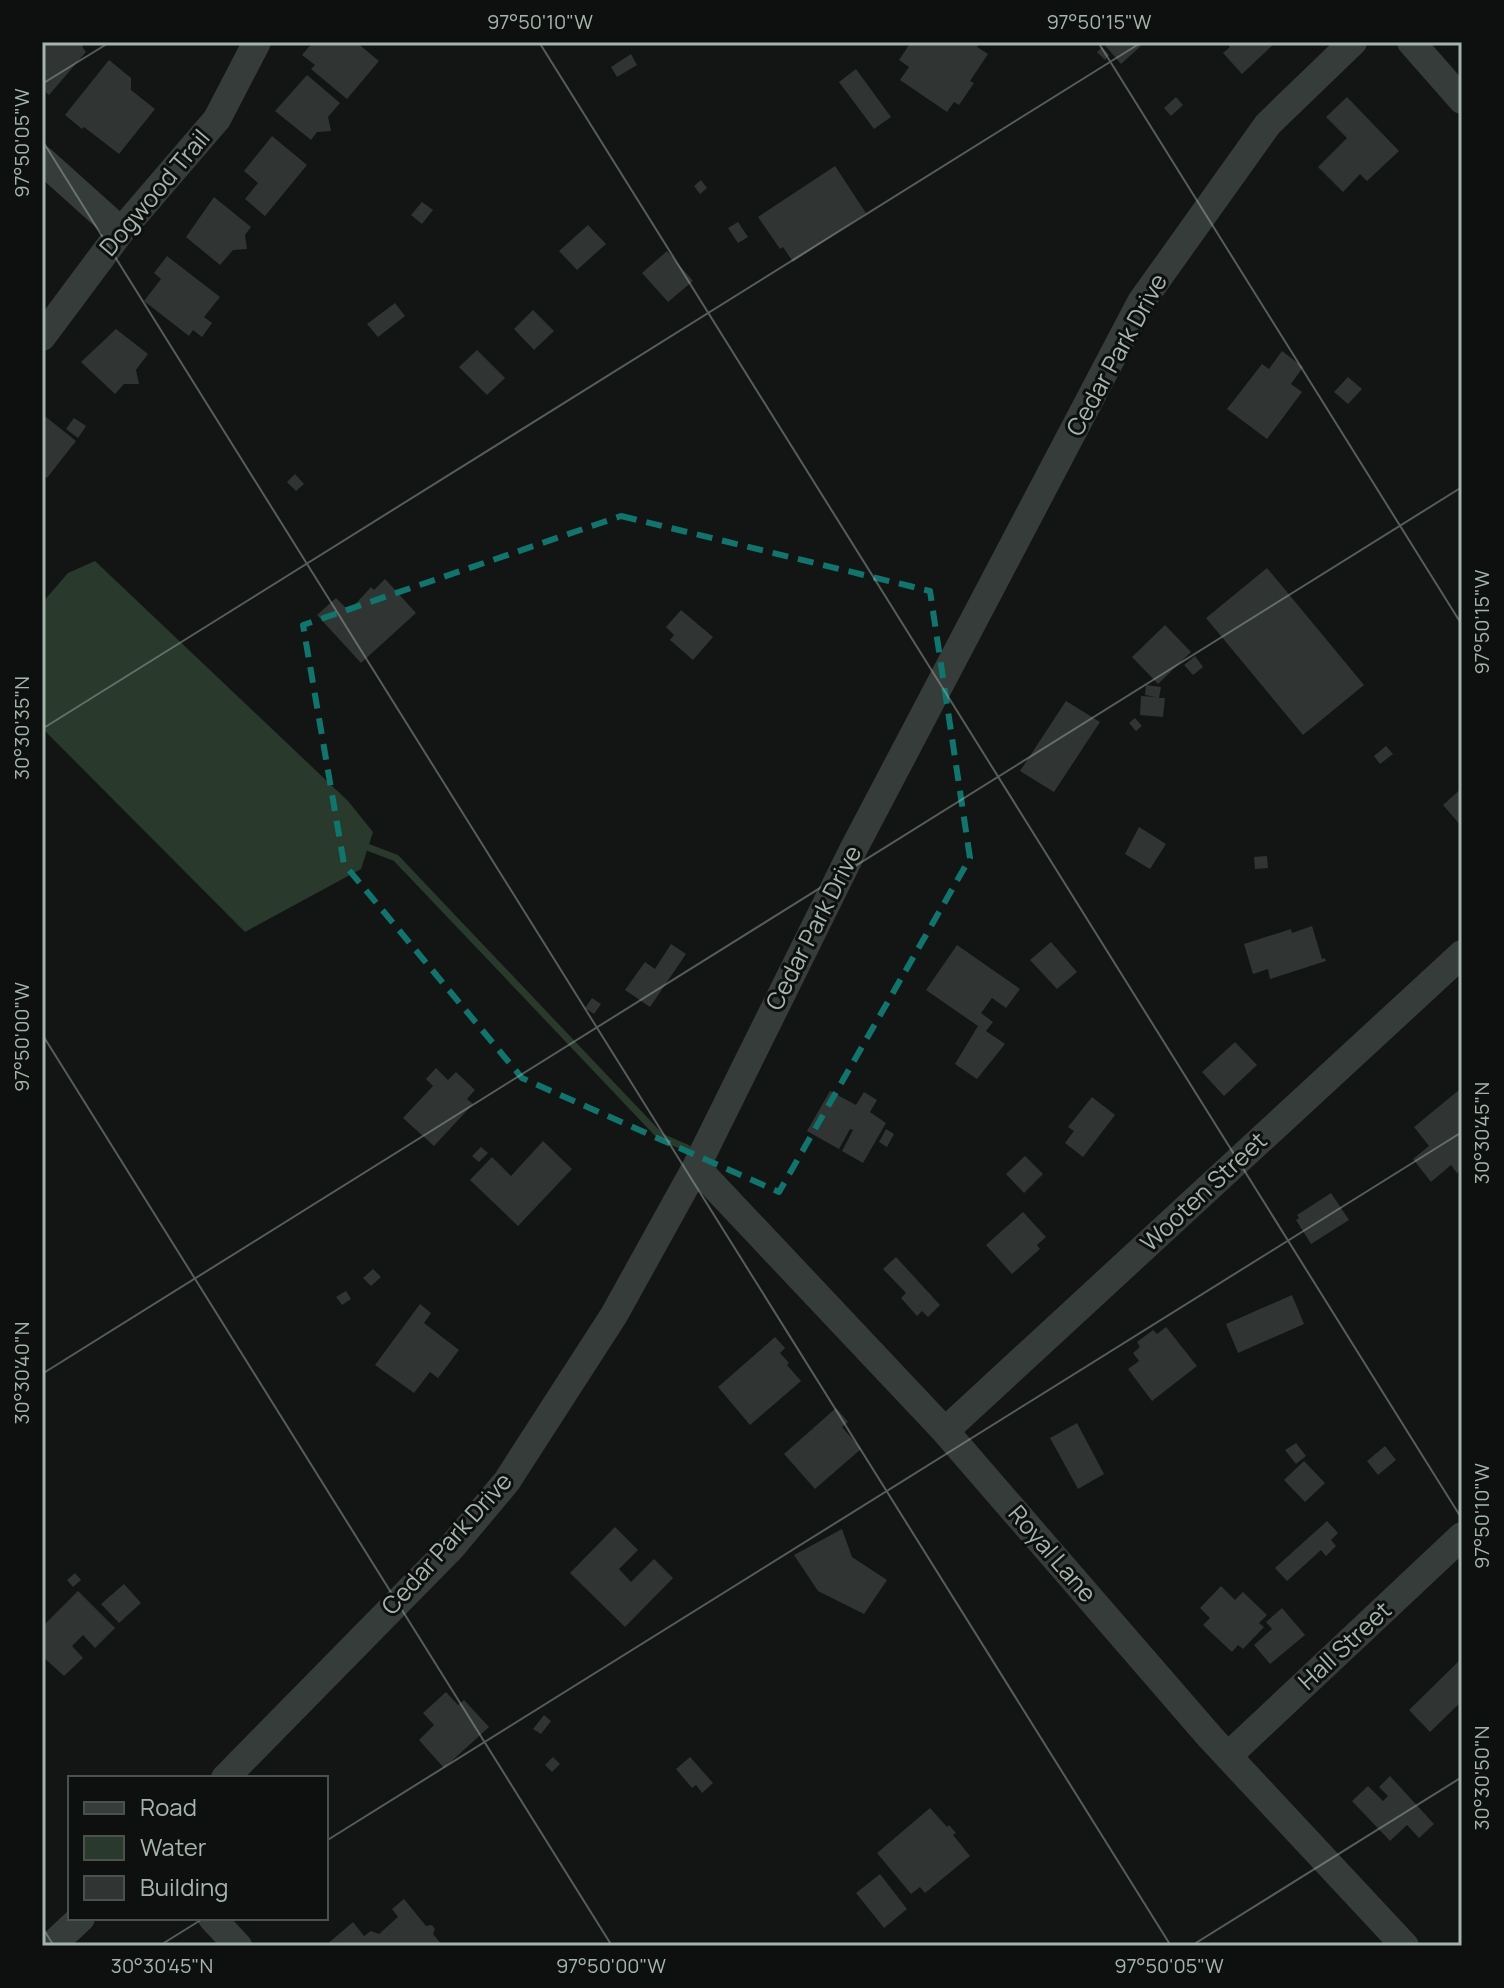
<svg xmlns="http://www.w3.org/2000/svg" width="1504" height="1988" viewBox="0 0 1504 1988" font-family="Manrope,sans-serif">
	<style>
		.water { fill: #29392c }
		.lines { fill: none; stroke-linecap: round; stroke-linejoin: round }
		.stream { stroke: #29392c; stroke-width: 7 }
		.building { fill: #303433 }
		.street { stroke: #363c39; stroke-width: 28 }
		.marked { fill: none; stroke: #0f766e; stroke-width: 6; stroke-dasharray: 16 10; stroke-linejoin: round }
		.ticks { fill: none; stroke: #a4b6ac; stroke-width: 2; stroke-opacity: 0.45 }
		.labels { text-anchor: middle; stroke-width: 6; stroke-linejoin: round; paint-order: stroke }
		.street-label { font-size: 24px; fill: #a4b6ac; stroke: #0e100f }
		.neatline { fill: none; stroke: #a4b6ac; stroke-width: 3 }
		.ticks-label { font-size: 20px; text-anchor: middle; fill: #a4b6ac }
	</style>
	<rect width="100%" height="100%" fill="#131515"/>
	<path class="water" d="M 95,561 L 348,801 L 373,832 L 361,869 L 245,932 L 42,728 L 42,603 L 68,573 Z"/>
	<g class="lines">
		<path class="stream" d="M 362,845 L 396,858 L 661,1137 L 687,1148"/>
	</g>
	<path class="building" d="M 42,42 L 82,42 L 83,48 L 86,52 L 49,95 L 42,89 Z
		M 313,42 L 356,42 L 379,61 L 347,99 L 311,69 L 315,65 L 302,55 Z
		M 911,42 L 980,42 L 977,47 L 988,54 L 970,81 L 974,83 L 959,105 L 954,102 L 947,112 L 900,80 L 909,67 L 899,60 Z
		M 1104,42 L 1141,42 L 1143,44 L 1121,64 L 1103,43 Z
		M 1226,42 L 1276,42 L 1242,74 L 1223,53 L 1230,47 Z
		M 1102,47 L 1109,55 L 1105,60 L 1097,52 Z
		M 631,54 L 637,65 L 617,77 L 611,67 Z
		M 109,60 L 131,78 L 131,90 L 155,109 L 119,154 L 84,127 L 82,129 L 65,115 Z
		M 856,69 L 891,117 L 874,129 L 839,82 Z
		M 307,75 L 340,103 L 328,117 L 331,131 L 317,132 L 311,140 L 275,111 Z
		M 1176,97 L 1183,105 L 1171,116 L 1164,108 Z
		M 1347,97 L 1399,151 L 1367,181 L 1360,174 L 1343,192 L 1318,167 L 1347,138 L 1326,117 Z
		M 272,136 L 307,165 L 265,216 L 245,199 L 258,183 L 244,171 Z
		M 835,166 L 866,213 L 793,262 L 783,247 L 780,249 L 758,217 Z
		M 701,180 L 707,188 L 700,194 L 694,186 Z
		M 214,197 L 251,227 L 245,235 L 247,249 L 233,250 L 220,265 L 186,237 Z
		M 422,202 L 433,210 L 422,224 L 411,215 Z
		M 738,222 L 748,237 L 738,243 L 728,228 Z
		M 588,225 L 606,244 L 577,270 L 559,251 Z
		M 667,251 L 693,281 L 668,302 L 642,273 Z
		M 167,256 L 220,297 L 204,317 L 212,323 L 202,337 L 193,330 L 189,336 L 144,301 L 161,279 L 154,273 Z
		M 395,303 L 405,316 L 378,337 L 367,324 Z
		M 533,310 L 554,331 L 534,350 L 514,329 Z
		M 116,329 L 148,354 L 136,370 L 139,384 L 124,384 L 115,394 L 81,362 Z
		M 477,350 L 505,378 L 487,395 L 459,367 Z
		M 1282,351 L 1303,367 L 1291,384 L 1302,392 L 1267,439 L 1227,409 L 1262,364 L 1269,369 Z
		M 1348,377 L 1362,389 L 1348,404 L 1334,392 Z
		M 46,417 L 76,441 L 47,478 L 42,474 L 42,421 Z
		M 74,418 L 86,426 L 78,438 L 66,429 Z
		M 295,474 L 304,484 L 296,491 L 287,482 Z
		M 1267,568 L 1364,685 L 1303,735 L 1206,618 Z
		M 385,579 L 416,613 L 361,663 L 317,615 L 336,598 L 349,611 L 371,587 L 374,590 Z
		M 681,610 L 713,637 L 693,660 L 670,640 L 674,635 L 666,627 Z
		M 1165,625 L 1191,652 L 1158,684 L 1132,657 Z
		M 1195,656 L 1203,667 L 1193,675 L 1184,665 Z
		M 1146,685 L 1161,687 L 1159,698 L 1165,698 L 1163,717 L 1140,715 L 1141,696 L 1156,697 L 1145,695 Z
		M 1066,701 L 1100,722 L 1054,792 L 1020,771 Z
		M 1135,718 L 1142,726 L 1136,731 L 1129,723 Z
		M 1386,746 L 1393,754 L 1380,764 L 1374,756 Z
		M 1462,788 L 1462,827 L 1443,805 Z
		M 1139,827 L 1166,844 L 1150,869 L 1125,854 Z
		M 1267,856 L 1268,868 L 1255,869 L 1254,857 Z
		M 1312,926 L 1322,959 L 1325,958 L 1326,961 L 1270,979 L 1268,969 L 1253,974 L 1244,944 L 1291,929 L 1292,933 Z
		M 1051,942 L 1077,972 L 1057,989 L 1030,960 Z
		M 671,944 L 686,954 L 650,1007 L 625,990 L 645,962 L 655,969 Z
		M 957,945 L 1020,989 L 1006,1008 L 992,998 L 981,1013 L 993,1022 L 986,1031 L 1005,1044 L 977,1079 L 955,1064 L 978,1026 L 926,990 Z
		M 592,998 L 601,1004 L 594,1014 L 585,1008 Z
		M 1235,1042 L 1257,1065 L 1224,1096 L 1202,1072 Z
		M 436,1068 L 448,1080 L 456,1072 L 475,1090 L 467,1099 L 473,1104 L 434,1146 L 403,1118 L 433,1086 L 426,1079 Z
		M 1459,1090 L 1462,1094 L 1462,1169 L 1457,1173 L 1451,1165 L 1431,1182 L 1413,1159 L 1429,1146 L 1414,1127 Z
		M 830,1091 L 856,1105 L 864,1092 L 877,1100 L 870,1112 L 886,1123 L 863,1163 L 842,1151 L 853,1130 L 850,1129 L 839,1149 L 807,1131 Z
		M 1092,1097 L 1115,1115 L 1083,1157 L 1065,1143 L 1074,1131 L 1068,1127 Z
		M 886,1129 L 894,1134 L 887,1147 L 879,1142 Z
		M 543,1141 L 572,1169 L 518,1226 L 470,1180 L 492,1157 L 511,1176 Z
		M 481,1147 L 488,1153 L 479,1162 L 472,1156 Z
		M 1025,1156 L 1043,1174 L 1024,1193 L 1006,1174 Z
		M 1331,1193 L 1349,1220 L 1311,1244 L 1296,1220 L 1299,1218 L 1297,1215 Z
		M 1023,1212 L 1046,1237 L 1037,1245 L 1040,1249 L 1012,1274 L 986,1245 Z
		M 896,1257 L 940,1305 L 928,1317 L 922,1311 L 917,1316 L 901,1298 L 906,1293 L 883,1269 Z
		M 373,1269 L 381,1277 L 371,1286 L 363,1278 Z
		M 346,1291 L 351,1299 L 342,1305 L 336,1297 Z
		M 1292,1295 L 1304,1324 L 1238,1353 L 1226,1324 Z
		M 420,1304 L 431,1313 L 424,1323 L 459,1350 L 438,1378 L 430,1372 L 414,1393 L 375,1365 Z
		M 1166,1327 L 1197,1366 L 1152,1401 L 1128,1369 L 1139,1361 L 1133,1353 L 1140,1347 L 1137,1342 L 1153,1330 L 1157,1334 Z
		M 775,1337 L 785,1348 L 780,1353 L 789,1363 L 787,1365 L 801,1381 L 750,1425 L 718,1387 Z
		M 836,1408 L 848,1422 L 842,1427 L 861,1449 L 815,1489 L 784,1454 Z
		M 1077,1423 L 1104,1474 L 1078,1489 L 1050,1438 Z
		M 1296,1443 L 1306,1456 L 1296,1464 L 1285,1450 Z
		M 1385,1446 L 1396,1460 L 1378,1475 L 1367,1461 Z
		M 1304,1461 L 1325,1483 L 1305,1502 L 1284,1480 Z
		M 1327,1521 L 1338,1533 L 1331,1540 L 1336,1546 L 1326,1556 L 1321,1550 L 1287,1581 L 1275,1568 Z
		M 615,1527 L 638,1550 L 619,1569 L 631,1582 L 654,1559 L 673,1578 L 625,1627 L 570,1573 Z
		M 842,1529 L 852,1557 L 887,1580 L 864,1614 L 818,1591 L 794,1555 Z
		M 75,1573 L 81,1580 L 73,1587 L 67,1580 Z
		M 124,1584 L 141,1603 L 119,1623 L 101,1604 Z
		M 1221,1586 L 1235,1600 L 1243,1592 L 1267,1615 L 1259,1623 L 1264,1627 L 1243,1649 L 1238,1645 L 1232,1652 L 1203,1625 L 1210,1618 L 1200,1608 Z
		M 78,1591 L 115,1628 L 95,1648 L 83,1635 L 72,1646 L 83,1658 L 64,1676 L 42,1656 L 42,1627 Z
		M 1282,1608 L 1305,1635 L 1270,1664 L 1254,1645 L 1272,1629 L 1266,1622 Z
		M 1460,1660 L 1462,1701 L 1430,1732 L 1409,1710 Z
		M 446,1692 L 458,1705 L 464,1700 L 489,1727 L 444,1768 L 419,1740 L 434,1725 L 423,1713 Z
		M 544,1715 L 551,1721 L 541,1734 L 533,1729 Z
		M 553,1757 L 560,1764 L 552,1772 L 545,1765 Z
		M 690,1757 L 713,1783 L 702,1793 L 696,1785 L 692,1788 L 676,1769 Z
		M 1390,1776 L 1434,1824 L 1419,1838 L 1407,1825 L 1390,1841 L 1352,1801 L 1368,1786 L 1383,1801 L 1388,1796 L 1379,1787 Z
		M 930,1808 L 947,1827 L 949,1825 L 956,1833 L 953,1835 L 970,1856 L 925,1893 L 920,1887 L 911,1894 L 877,1853 Z
		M 880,1874 L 907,1909 L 884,1928 L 856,1893 Z
		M 404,1899 L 426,1926 L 432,1925 L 435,1929 L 433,1934 L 443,1946 L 325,1946 L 353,1922 L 364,1936 L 371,1931 L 379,1934 L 398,1917 L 392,1909 Z"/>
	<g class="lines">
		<path class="street" d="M 1411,42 L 1462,100
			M 42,160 L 121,231
			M 42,337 L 121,231 L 217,119 L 257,42
			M 696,1167 L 945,1431 L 1210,1737 L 1405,1946
			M 945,1431 L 1462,954
			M 1228,1756 L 1462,1536
			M 225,1778 L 451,1548 L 507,1481 L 614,1315 L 696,1167 L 854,848 L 1141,302 L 1268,124 L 1353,42
			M 212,1918 L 238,1946
			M 51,1946 L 81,1918"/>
	</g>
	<path class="marked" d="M 621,516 L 930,591 L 970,858 L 779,1192 L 522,1078 L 344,864 L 303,625 Z"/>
	<path class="ticks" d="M 539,42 L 1462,1519M 1098,42 L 1462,625M 42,84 L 110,42M 42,140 L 1171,1946M 42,729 L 1142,42M 42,1034 L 612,1946M 42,1374 L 1462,487M 326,1841 L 1462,1132M 42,1927 L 54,1946M 159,1946 L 204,1918M 1191,1946 L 1462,1777"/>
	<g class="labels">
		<g class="street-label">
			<text transform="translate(155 193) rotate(-50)" y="8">Dogwood Trail</text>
			<text transform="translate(1117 355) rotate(-61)" y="8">Cedar Park Drive</text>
			<text transform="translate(814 928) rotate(-63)" y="8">Cedar Park Drive</text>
			<text transform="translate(1204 1192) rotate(-43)" y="8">Wooten Street</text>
			<text transform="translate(447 1544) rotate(-48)" y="8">Cedar Park Drive</text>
			<text transform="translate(1052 1554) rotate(49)" y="8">Royal Lane</text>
			<text transform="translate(1345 1646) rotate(-43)" y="8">Hall Street</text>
		</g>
	</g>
	<rect width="1504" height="1988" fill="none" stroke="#0e100f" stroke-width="88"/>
	<rect x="68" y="1776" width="260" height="144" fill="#0e100f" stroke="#4a524e" stroke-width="2"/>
	<rect x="84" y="1802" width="40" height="12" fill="#363c39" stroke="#4a524e" stroke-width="2"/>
	<text x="140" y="1816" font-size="24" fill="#a4b6ac">Road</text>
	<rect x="84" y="1836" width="40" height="24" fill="#29392c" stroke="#4a524e" stroke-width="2"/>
	<text x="140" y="1856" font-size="24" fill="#a4b6ac">Water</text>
	<rect x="84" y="1876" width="40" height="24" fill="#303433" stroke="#4a524e" stroke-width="2"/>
	<text x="140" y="1896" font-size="24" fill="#a4b6ac">Building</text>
	<rect x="44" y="44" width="1416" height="1900" class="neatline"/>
	<g class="ticks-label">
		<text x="540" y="29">97°50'10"W</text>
		<text x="1099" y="29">97°50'15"W</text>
		<text transform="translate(22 143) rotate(-90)" y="7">97°50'05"W</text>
		<text transform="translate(1482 622) rotate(-90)" y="7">97°50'15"W</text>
		<text transform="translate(22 728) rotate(-90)" y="7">30°30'35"N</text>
		<text transform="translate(22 1037) rotate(-90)" y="7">97°50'00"W</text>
		<text transform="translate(1482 1133) rotate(-90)" y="7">30°30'45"N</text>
		<text transform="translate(22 1373) rotate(-90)" y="7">30°30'40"N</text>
		<text transform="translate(1482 1516) rotate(-90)" y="7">97°50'10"W</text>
		<text transform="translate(1482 1778) rotate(-90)" y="7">30°30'50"N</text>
		<text x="162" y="1973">30°30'45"N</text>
		<text x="611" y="1973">97°50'00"W</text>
		<text x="1169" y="1973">97°50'05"W</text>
	</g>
</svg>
